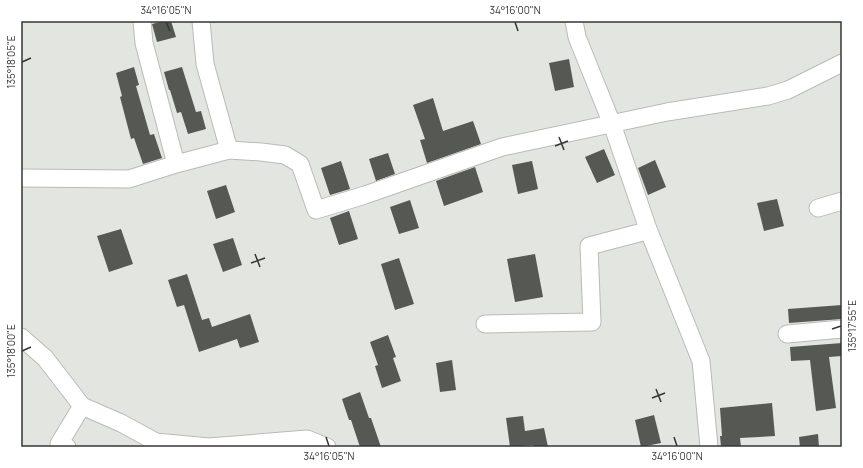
<svg xmlns="http://www.w3.org/2000/svg" width="863" height="468" viewBox="0 0 863 468" font-family="Manrope,sans-serif">
	<style>
		.building { fill: #565854 }
		.lines { fill: none; stroke-linecap: round; stroke-linejoin: round }
		.minor-casing { stroke: #b9bbb7; stroke-width: 19 }
		.minor { stroke: #fff; stroke-width: 17 }
		.ticks { fill: none; stroke: #353634; stroke-width: 1.5 }
		.neatline { fill: none; stroke: #353634; stroke-width: 1.5 }
		.ticks-label { font-size: 10px; text-anchor: middle; fill: #353634 }
	</style>
	<rect width="100%" height="100%" fill="#e3e5e0"/>
	<path class="building" d="M 164,21 L 171,21 L 176,37 L 157,42 L 152,24 Z
		M 569,59 L 574,87 L 555,91 L 549,63 Z
		M 134,67 L 139,85 L 136,86 L 150,135 L 154,134 L 162,158 L 143,164 L 134,138 L 131,139 L 120,97 L 122,96 L 116,73 Z
		M 182,67 L 196,112 L 201,111 L 206,129 L 188,134 L 181,112 L 177,113 L 170,90 L 169,90 L 164,72 Z
		M 433,98 L 443,131 L 473,121 L 481,144 L 427,163 L 420,140 L 425,139 L 413,105 Z
		M 604,149 L 615,175 L 597,183 L 585,157 Z
		M 388,153 L 395,174 L 376,181 L 369,159 Z
		M 655,160 L 666,187 L 648,195 L 638,168 Z
		M 341,161 L 350,189 L 330,195 L 321,168 Z
		M 532,161 L 538,189 L 518,194 L 512,165 Z
		M 475,167 L 483,192 L 444,206 L 436,181 Z
		M 226,185 L 235,212 L 216,219 L 207,191 Z
		M 777,199 L 784,226 L 764,231 L 757,203 Z
		M 410,200 L 419,228 L 399,234 L 390,207 Z
		M 349,211 L 358,239 L 339,245 L 330,218 Z
		M 121,229 L 133,264 L 109,272 L 97,236 Z
		M 233,238 L 242,265 L 223,272 L 213,244 Z
		M 535,254 L 543,297 L 515,302 L 507,259 Z
		M 399,258 L 414,304 L 395,310 L 381,264 Z
		M 187,274 L 202,320 L 209,318 L 212,327 L 250,314 L 259,342 L 240,348 L 237,339 L 199,352 L 184,305 L 177,307 L 168,280 Z
		M 842,305 L 842,319 L 789,323 L 788,309 Z
		M 388,335 L 396,357 L 393,358 L 401,381 L 382,388 L 375,366 L 378,365 L 370,342 Z
		M 842,343 L 842,356 L 829,357 L 836,408 L 816,411 L 810,360 L 791,361 L 790,347 Z
		M 452,360 L 456,390 L 440,392 L 436,363 Z
		M 360,392 L 369,418 L 371,418 L 381,447 L 360,447 L 351,420 L 349,420 L 342,399 Z
		M 772,403 L 775,436 L 740,438 L 741,447 L 721,447 L 720,436 L 722,436 L 720,408 Z
		M 654,415 L 661,443 L 641,447 L 635,420 Z
		M 523,416 L 525,431 L 544,428 L 548,447 L 534,447 L 533,445 L 510,447 L 506,418 Z
		M 818,434 L 819,447 L 800,447 L 799,437 Z"/>
	<g class="lines">
		<defs>
			<path id="minor" d="M 142,21 L 144,43 L 176,164
				M 201,21 L 205,64 L 229,150
				M 574,21 L 577,37 L 612,124 L 648,229 L 701,361 L 709,447
				M 21,178 L 129,179 L 176,164 L 229,150 L 261,152 L 285,155 L 300,164 L 316,210 L 365,195 L 502,147 L 667,112 L 768,96 L 788,90 L 842,63
				M 818,208 L 842,201
				M 485,324 L 592,322 L 589,246 L 639,233 L 648,229
				M 787,334 L 842,329
				M 21,337 L 45,358 L 82,406 L 121,423 L 156,442 L 209,447 L 307,439 L 327,447
				M 67,447 L 59,444 L 82,406"/>
		</defs>
		<use href="#minor" class="minor-casing"/>
		<use href="#minor" class="minor"/>
	</g>
	<path class="ticks" d="M 166,22 L 170,31M 515,22 L 518,31M 22,62 L 31,58M 559,137 L 564,150M 555,146 L 568,141M 255,254 L 260,267M 251,263 L 265,258M 832,329 L 841,326M 22,351 L 31,347M 656,389 L 661,402M 652,398 L 665,393M 326,437 L 329,446M 674,437 L 677,446"/>
	<rect width="863" height="468" fill="none" stroke="#ffffff" stroke-width="44"/>
	<rect x="22" y="22" width="819" height="424" class="neatline"/>
	<g class="ticks-label">
		<text x="166" y="14">34°16'05"N</text>
		<text x="515" y="14">34°16'00"N</text>
		<text transform="translate(11 62) rotate(-90)" y="4">135°18'05"E</text>
		<text transform="translate(852 326) rotate(-90)" y="4">135°17'55"E</text>
		<text transform="translate(11 351) rotate(-90)" y="4">135°18'00"E</text>
		<text x="329" y="460">34°16'05"N</text>
		<text x="677" y="460">34°16'00"N</text>
	</g>
</svg>
